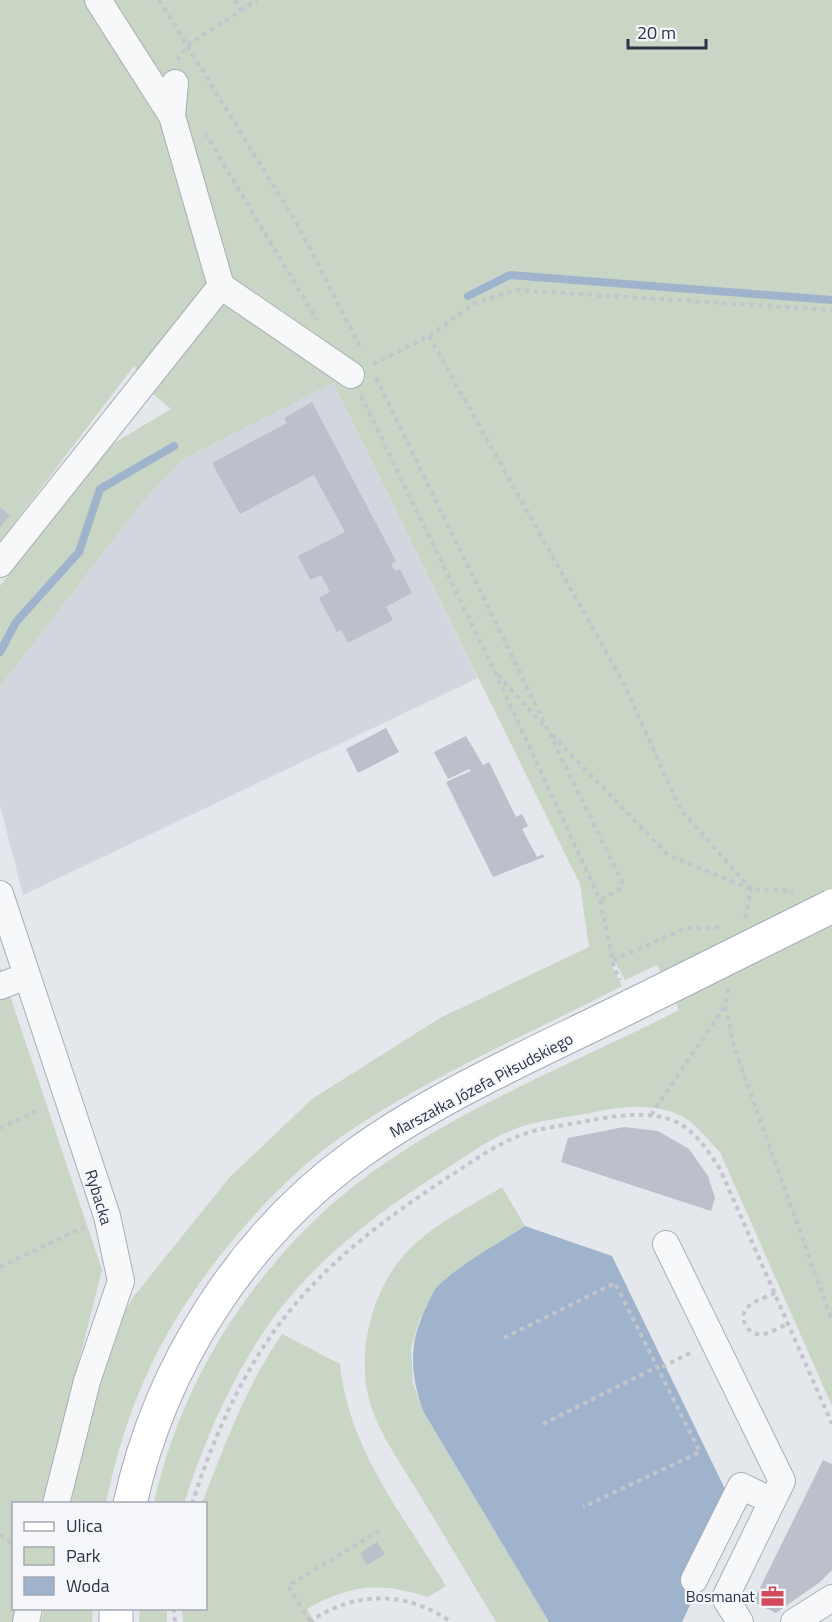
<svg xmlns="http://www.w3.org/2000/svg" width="832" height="1622" viewBox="0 0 832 1622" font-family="'Titillium Web',sans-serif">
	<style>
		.built { fill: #d2d6de }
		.green { fill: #c9d6c5 }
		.water { fill: #9fb4cc }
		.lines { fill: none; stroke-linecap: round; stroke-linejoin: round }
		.stream { stroke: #9fb4cc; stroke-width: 8 }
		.building { fill: #bbc0ca }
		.minor-casing { stroke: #a9aeb7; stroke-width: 28 }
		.major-casing { stroke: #a3abb8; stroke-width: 35 }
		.path { stroke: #c2c5cb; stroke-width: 4; stroke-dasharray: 4.5 4.5; stroke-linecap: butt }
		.minor { stroke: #f7f8fa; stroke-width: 26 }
		.major { stroke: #fff; stroke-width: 33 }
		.major-bridge-casing { stroke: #a3abb8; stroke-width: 35; stroke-linecap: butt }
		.major-bridge { stroke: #fff; stroke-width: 33 }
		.labels { text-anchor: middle; stroke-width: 4.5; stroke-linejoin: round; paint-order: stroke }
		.street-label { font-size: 16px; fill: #2b3445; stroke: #f4f6f9 }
		.poi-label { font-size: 16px; fill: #2b3445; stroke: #f4f6f9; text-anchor: end }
	</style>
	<rect width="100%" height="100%" fill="#e4e7ec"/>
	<path class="built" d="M 333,383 L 478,678 L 23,895 L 0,805 L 0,687 L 140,505 L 182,460 Z"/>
	<path class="green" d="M 0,0 L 832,0 L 832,1406 L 720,1152 C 710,1142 699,1128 688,1120 C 659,1101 621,1106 591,1113 C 567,1117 542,1120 520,1127 C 494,1136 472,1152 449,1167 C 386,1207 326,1250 280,1309 C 236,1366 206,1436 184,1503 L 154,1503 C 182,1373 263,1252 371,1173 C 464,1105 578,1062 679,1010 L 657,965 L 625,980 L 615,962 L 611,964 L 622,986 C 529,1034 432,1075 345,1134 C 269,1186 184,1289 147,1374 C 128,1415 115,1459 106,1503 L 67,1503 L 112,1333 L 134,1296 L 229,1178 L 312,1099 L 440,1018 L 589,947 L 580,884 L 333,383 L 182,460 L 140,505 L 0,687 L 0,586 L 104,449 L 171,409 L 148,390 L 134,366 L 0,542 Z
		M 0,966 L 102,1270 L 43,1503 L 14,1504 L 14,1608 L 17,1609 L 13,1622 L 0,1622 Z
		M 502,1187 L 525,1226 L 470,1261 L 420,1318 L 411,1349 L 413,1383 L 423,1411 L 549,1622 L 496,1622 C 469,1578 443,1533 416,1489 C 398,1459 374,1426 367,1391 C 359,1344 373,1290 405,1254 C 431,1225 470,1207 502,1187 Z
		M 282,1334 L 340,1364 C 348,1448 403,1515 446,1586 L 428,1597 C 380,1582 351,1584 307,1609 L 315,1622 L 183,1622 L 182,1609 L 206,1608 L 206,1504 L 202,1503 C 225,1445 246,1386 282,1334 Z
		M 44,1609 L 93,1609 L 92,1622 L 41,1622 Z
		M 140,1609 L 167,1609 L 167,1622 L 139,1622 Z"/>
	<path class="water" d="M 525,1226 L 612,1256 L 726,1491 L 700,1584 L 682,1622 L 549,1622 L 423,1411 C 410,1374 408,1342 427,1306 C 430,1299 433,1291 438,1286 C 463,1262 496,1245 525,1226 Z"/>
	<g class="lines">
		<path class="stream" d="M 468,296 L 510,275 L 832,300
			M 0,652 L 16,622 L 79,552 L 100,489 L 174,446"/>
	</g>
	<path class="building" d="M 312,402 L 396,561 L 391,564 L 395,571 L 400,569 L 412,593 L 386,607 L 393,620 L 348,643 L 341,630 L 337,632 L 319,598 L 330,592 L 321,575 L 310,580 L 298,556 L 345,532 L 314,475 L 240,514 L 212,463 L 287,423 L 284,418 Z
		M 0,507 L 10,515 L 0,527 Z
		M 386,728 L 399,752 L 358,773 L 346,749 Z
		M 466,736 L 483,765 L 489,762 L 516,817 L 522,814 L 528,826 L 522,829 L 537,857 L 543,854 L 544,857 L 493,877 L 446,782 L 471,771 L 469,769 L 448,779 L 434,752 Z
		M 624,1127 L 658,1131 L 689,1149 L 708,1176 L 715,1198 L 711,1211 L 561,1162 L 568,1138 Z
		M 823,1460 L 832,1464 L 832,1570 L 820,1582 L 776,1613 L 753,1602 Z
		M 377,1542 L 385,1554 L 367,1565 L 360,1553 Z"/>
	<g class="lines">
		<defs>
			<path id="minor" d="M 98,0 L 172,116
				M 175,83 L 172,116 L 221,286 L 351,375
				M 0,564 L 221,286
				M 0,894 L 107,1216 L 121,1281 L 87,1381 L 56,1504
				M 0,986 L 27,976
				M 666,1244 L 782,1481 L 725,1598 L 740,1622
				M 694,1580 L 741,1486 L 772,1501
				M 26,1622 L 29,1608
				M 794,1622 L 832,1598"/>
			<path id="major" d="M 130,1504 C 160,1366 242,1237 357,1154 C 440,1094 541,1051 633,1005
				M 116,1622 L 116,1608"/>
		</defs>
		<use href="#minor" class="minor-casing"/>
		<use href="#major" class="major-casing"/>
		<path class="path" d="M 159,0 L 297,224 L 362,350
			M 235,0 L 241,10
			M 177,60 L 188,45 L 257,0
			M 205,133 L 317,320
			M 429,336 L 624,684 L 680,809 L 751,889
			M 373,364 L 429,336 L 475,303 L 516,290 L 832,310
			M 376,378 L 622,882 L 619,890 L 600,900
			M 361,396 L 495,672 L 600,900 L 614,967 L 620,980
			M 498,675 L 543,725
			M 552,735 L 668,855 L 751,889 L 793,891
			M 745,918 L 751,889
			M 613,960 L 684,929 L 721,927
			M 728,989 L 725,1005 L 734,1047 L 832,1321
			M 651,1115 L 725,1006
			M 0,1128 L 36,1111
			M 0,1267 L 84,1227
			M 775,1293 C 761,1299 735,1306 746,1326 C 748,1330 753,1333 757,1334 C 767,1336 779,1327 788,1324
			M 504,1338 L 615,1283 L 700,1452 L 583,1507
			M 662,1367 L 690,1353
			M 543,1424 L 657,1367
			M 192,1504 C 213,1438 244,1367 288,1313 C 333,1257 390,1215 450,1176 C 473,1161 495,1145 521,1135 C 543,1127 569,1125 592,1120 C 620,1115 660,1109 685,1127 C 700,1138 710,1154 720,1169 L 832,1424
			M 0,1535 L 14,1545
			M 174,1608 L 175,1622
			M 310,1621 L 288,1586 L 379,1531
			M 309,1622 C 354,1591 406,1590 451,1622"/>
		<use href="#minor" class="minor"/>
		<use href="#major" class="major"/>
		<defs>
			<path id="major-bridge" d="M 633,1005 L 832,906"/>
		</defs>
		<use href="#major-bridge" class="major-bridge-casing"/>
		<use href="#major-bridge" class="major-bridge"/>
	</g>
	<defs>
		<symbol id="office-bare" viewBox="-9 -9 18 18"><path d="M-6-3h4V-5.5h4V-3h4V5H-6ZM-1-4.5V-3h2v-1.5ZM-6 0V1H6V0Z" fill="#d1495b" stroke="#f4f6f9" stroke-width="2.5" paint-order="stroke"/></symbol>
	</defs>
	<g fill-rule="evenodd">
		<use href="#office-bare" x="756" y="1580" width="33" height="33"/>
	</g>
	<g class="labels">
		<g class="street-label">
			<text transform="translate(481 1085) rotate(-28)" y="6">Marszałka Józefa Piłsudskiego</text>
			<text transform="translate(99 1197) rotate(73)" y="6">Rybacka</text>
		</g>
		<g class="poi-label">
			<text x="755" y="1602">Bosmanat</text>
		</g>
	</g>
	<rect x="12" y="1502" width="195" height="108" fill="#f4f6f9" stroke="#a4a8b1" stroke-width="1.5"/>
	<rect x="24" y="1522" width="30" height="9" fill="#ffffff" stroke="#a4a8b1" stroke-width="1.5"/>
	<text x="66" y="1532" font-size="18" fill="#2b3445">Ulica</text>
	<rect x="24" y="1547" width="30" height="18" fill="#c9d6c5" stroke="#a4a8b1" stroke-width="1.5"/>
	<text x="66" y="1562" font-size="18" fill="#2b3445">Park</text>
	<rect x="24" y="1577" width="30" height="18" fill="#9fb4cc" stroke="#a4a8b1" stroke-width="1.5"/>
	<text x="66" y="1592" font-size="18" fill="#2b3445">Woda</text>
	<path d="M628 39v9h78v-9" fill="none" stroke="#2b3445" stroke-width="3"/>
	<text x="637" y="39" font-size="18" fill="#2b3445" stroke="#f4f6f9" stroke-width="4.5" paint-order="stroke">20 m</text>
</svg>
